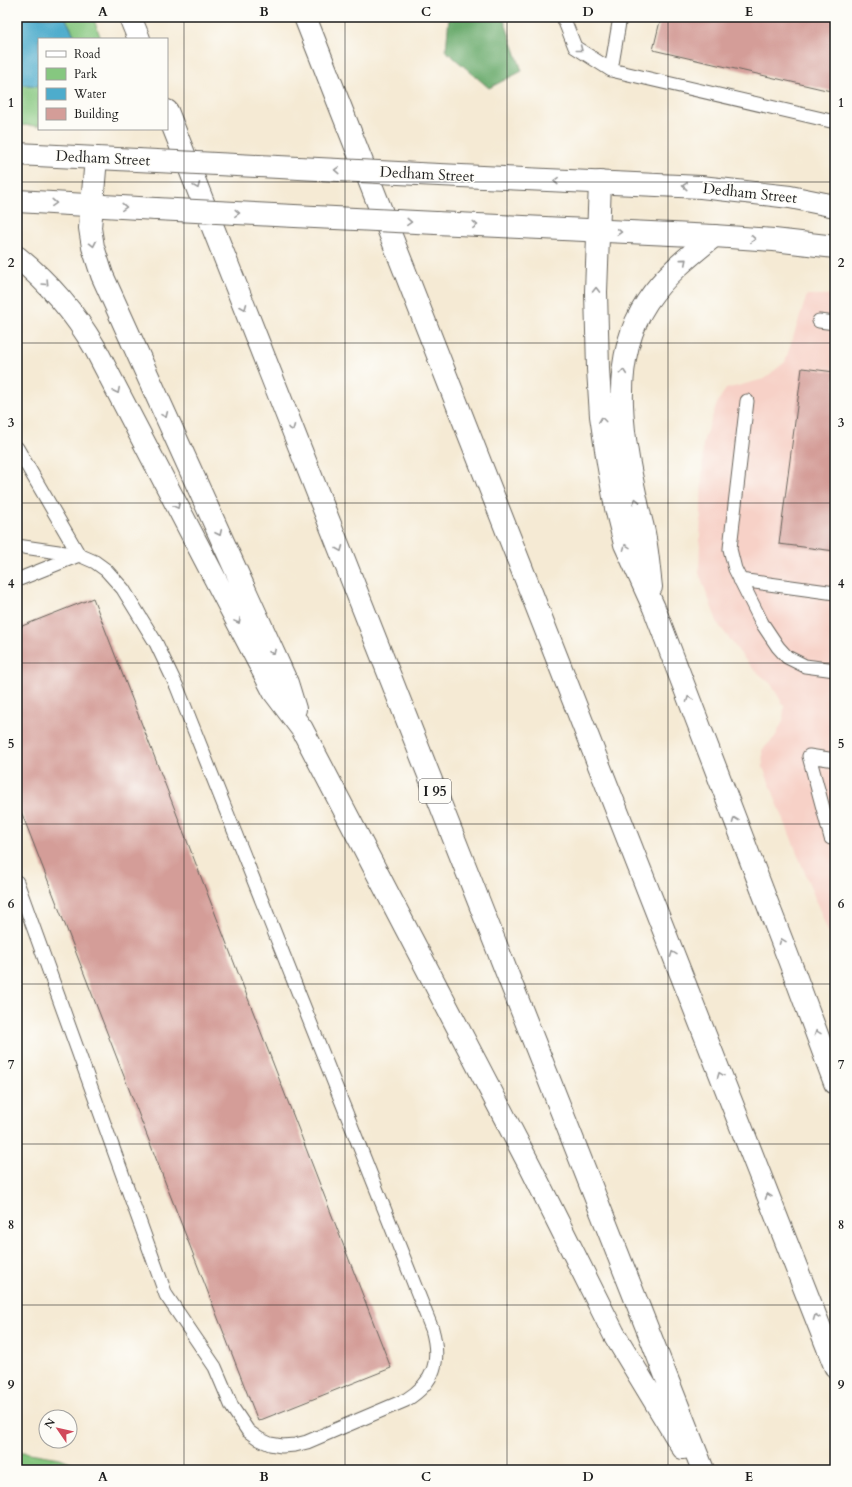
<svg xmlns="http://www.w3.org/2000/svg" width="852" height="1487" viewBox="0 0 852 1487" font-family="Cardo,serif">
	<style>
		.built { fill: #f7d1c7 }
		.green { fill: #86c780; stroke: #51724e }
		.forest { fill: #6cac6e; stroke: #446445 }
		.water { fill: #4daccc; stroke: #346474 }
		.building { fill: #d49d98 }
		.lines { fill: none; stroke-linecap: round; stroke-linejoin: round }
		.service-casing { stroke: #68645c; stroke-width: 15 }
		.secondary-casing { stroke: #68645c; stroke-width: 24 }
		.motorway-casing { stroke: #68645c; stroke-width: 24 }
		.service { stroke: #fff; stroke-width: 13 }
		.secondary { stroke: #fff; stroke-width: 22 }
		.motorway { stroke: #fff; stroke-width: 22 }
		.secondary-bridge-casing { stroke: #68645c; stroke-width: 24; stroke-linecap: butt }
		.secondary-bridge { stroke: #fff; stroke-width: 22 }
		.oneway { stroke: #999 }
		.grid { fill: none; stroke: #1c1c1c; stroke-width: 1; stroke-opacity: 0.55 }
		.labels { text-anchor: middle; stroke-width: 3; stroke-linejoin: round; paint-order: stroke }
		.shield { fill: #fdfcf7; stroke: #605f5e; stroke-width: 1 }
		.shield-label { font-size: 14px; font-weight: bold; fill: #1c1c1c }
		.street-label { font-size: 15px; fill: #1c1c1c; stroke: #fdfcf7 }
		.neatline { fill: none; stroke: #1c1c1c; stroke-width: 1.5 }
		.grid-label { font-size: 13px; text-anchor: middle; font-weight: bold; fill: #1c1c1c }
	</style>
	<rect width="100%" height="100%" fill="#fdfcf7"/>
	<filter id="ink" filterUnits="userSpaceOnUse"><feTurbulence type="fractalNoise" baseFrequency=".025" numOctaves="2"/><feDisplacementMap in="SourceGraphic" scale="8" xChannelSelector="R" yChannelSelector="G"/><feConvolveMatrix kernelMatrix="1 2 1 2 8 2 1 2 1" color-interpolation-filters="sRGB"/></filter>
	<filter id="wash" filterUnits="userSpaceOnUse"><feTurbulence type="fractalNoise" baseFrequency=".012" numOctaves="4" result="noise"/><feDisplacementMap in="SourceGraphic" scale="16" xChannelSelector="R" yChannelSelector="G"/><feGaussianBlur stdDeviation="0.9" result="paint"/><feColorMatrix in="noise" values="0 0 0 0 0 0 0 0 0 0 0 0 0 0 0 0 0 1.4 0 .05"/><feComposite in="paint" operator="in"/></filter>
	<g filter="url(#wash)">
		<rect width="100%" height="100%" fill="#f5ead4"/>
		<path class="built" d="M 807,295 L 835,295 L 835,949 L 763,767 L 762,750 L 775,737 L 783,721 L 784,706 L 771,684 L 750,666 L 718,624 L 699,573 L 703,442 L 718,401 L 726,389 L 764,379 L 785,362 Z"/>
		<path class="green" d="M 65,17 L 93,17 L 101,39 L 76,39 Z
			M 17,84 L 39,86 L 39,126 L 17,125 Z
			M 17,1451 L 60,1458 L 90,1470 L 17,1470 Z"/>
		<path class="forest" d="M 449,17 L 503,17 L 522,71 L 489,88 L 446,51 Z"/>
		<path class="water" d="M 17,17 L 65,17 L 76,39 L 39,39 L 39,86 L 17,84 Z"/>
		<g id="blocks">
			<path class="building" d="M 661,17 L 835,17 L 835,92 L 653,50 Z
				M 802,368 L 835,372 L 835,551 L 779,544 Z
				M 93,598 L 391,1368 L 258,1421 L 17,801 L 17,628 Z"/>
		</g>
	</g>
	<g filter="url(#ink)">
		<use href="#blocks" fill-opacity="0" stroke="#68645c" stroke-width="1"/>
		<g class="lines">
			<defs>
				<path id="service" d="M 563,17 L 575,47 L 611,70 L 835,122
					M 611,70 L 620,17
					M 819,321 L 835,323
					M 747,401 L 731,539 L 730,549 L 735,569 L 762,623 L 778,647 L 787,657 L 805,666 L 835,670
					M 17,448 L 79,555 L 17,580
					M 17,546 L 79,555 L 95,562 L 106,570 L 123,589 L 156,643 L 177,687 L 432,1329 C 441,1361 435,1382 406,1400 L 307,1442 L 295,1445 L 282,1446 L 270,1444 L 259,1439 L 248,1431 L 232,1407 L 215,1367 L 166,1295 L 17,882
					M 740,580 L 835,593
					M 835,760 L 809,756 L 831,838 L 835,839"/>
				<path id="secondary" d="M 17,154 L 137,160
					M 418,174 L 701,187 L 790,197 L 835,206
					M 17,201 L 156,209
					M 436,223 L 714,236 L 774,240 L 835,247"/>
				<path id="motorway" d="M 130,17 L 139,39
					M 305,17 L 835,1366
					M 167,111 L 703,1470
					M 96,158 L 90,228 L 93,247 L 102,275 L 287,683 L 295,709
					M 600,182 L 596,292 L 598,369 L 601,416 L 608,463 L 616,508 L 625,544 L 654,608 L 796,978 L 835,1083
					M 17,257 C 49,283 75,313 95,348 L 274,692 L 302,729 L 531,1168 L 614,1334 L 683,1448
					M 651,587 C 649,571 648,555 645,539 C 644,530 641,521 639,512 C 624,445 606,364 647,302 C 665,275 689,256 714,236"/>
			</defs>
			<use href="#service" class="service-casing"/>
			<use href="#secondary" class="secondary-casing"/>
			<use href="#motorway" class="motorway-casing"/>
			<use href="#service" class="service"/>
			<use href="#secondary" class="secondary"/>
			<use href="#motorway" class="motorway"/>
			<defs>
				<path id="secondary-bridge" d="M 137,160 L 418,174
					M 156,209 L 436,223"/>
			</defs>
			<use href="#secondary-bridge" class="secondary-bridge-casing"/>
			<use href="#secondary-bridge" class="secondary-bridge"/>
		</g>
		<defs><path id="oneway-chevron" d="M-2-3.5L2.5 0L-2 3.5" fill="none" stroke-width="1.6" stroke-linecap="round" stroke-linejoin="round"/></defs>
		<g class="oneway">
			<use href="#oneway-chevron" transform="translate(580 49) rotate(38)"/>
			<use href="#oneway-chevron" transform="translate(337 170) rotate(-177)"/>
			<use href="#oneway-chevron" transform="translate(556 181) rotate(-178)"/>
			<use href="#oneway-chevron" transform="translate(197 186) rotate(68)"/>
			<use href="#oneway-chevron" transform="translate(685 186) rotate(-177)"/>
			<use href="#oneway-chevron" transform="translate(54 203) rotate(3)"/>
			<use href="#oneway-chevron" transform="translate(124 207) rotate(3)"/>
			<use href="#oneway-chevron" transform="translate(237 213) rotate(3)"/>
			<use href="#oneway-chevron" transform="translate(409 222) rotate(3)"/>
			<use href="#oneway-chevron" transform="translate(475 225) rotate(3)"/>
			<use href="#oneway-chevron" transform="translate(619 232) rotate(3)"/>
			<use href="#oneway-chevron" transform="translate(753 239) rotate(4)"/>
			<use href="#oneway-chevron" transform="translate(93 244) rotate(78)"/>
			<use href="#oneway-chevron" transform="translate(684 261) rotate(-40)"/>
			<use href="#oneway-chevron" transform="translate(46 283) rotate(46)"/>
			<use href="#oneway-chevron" transform="translate(596 290) rotate(-89)"/>
			<use href="#oneway-chevron" transform="translate(244 307) rotate(68)"/>
			<use href="#oneway-chevron" transform="translate(623 372) rotate(-85)"/>
			<use href="#oneway-chevron" transform="translate(117 391) rotate(63)"/>
			<use href="#oneway-chevron" transform="translate(165 415) rotate(66)"/>
			<use href="#oneway-chevron" transform="translate(602 420) rotate(-97)"/>
			<use href="#oneway-chevron" transform="translate(292 428) rotate(68)"/>
			<use href="#oneway-chevron" transform="translate(636 501) rotate(-102)"/>
			<use href="#oneway-chevron" transform="translate(177 506) rotate(62)"/>
			<use href="#oneway-chevron" transform="translate(219 533) rotate(65)"/>
			<use href="#oneway-chevron" transform="translate(626 547) rotate(-111)"/>
			<use href="#oneway-chevron" transform="translate(340 549) rotate(68)"/>
			<use href="#oneway-chevron" transform="translate(238 621) rotate(62)"/>
			<use href="#oneway-chevron" transform="translate(273 652) rotate(65)"/>
			<use href="#oneway-chevron" transform="translate(689 699) rotate(-111)"/>
			<use href="#oneway-chevron" transform="translate(735 820) rotate(-111)"/>
			<use href="#oneway-chevron" transform="translate(782 941) rotate(-111)"/>
			<use href="#oneway-chevron" transform="translate(673 954) rotate(-111)"/>
			<use href="#oneway-chevron" transform="translate(817 1033) rotate(-110)"/>
			<use href="#oneway-chevron" transform="translate(720 1075) rotate(-111)"/>
			<use href="#oneway-chevron" transform="translate(768 1196) rotate(-111)"/>
			<use href="#oneway-chevron" transform="translate(816 1317) rotate(-111)"/>
		</g>
	</g>
	<path class="grid" d="M 184,17 L 184,1470M 345,17 L 345,1470M 507,17 L 507,1470M 668,17 L 668,1470M 17,182 L 835,182M 17,343 L 835,343M 17,503 L 835,503M 17,663 L 835,663M 17,824 L 835,824M 17,984 L 835,984M 17,1144 L 835,1144M 17,1305 L 835,1305"/>
	<g class="labels">
		<rect class="shield" x="419" y="779" width="32" height="24" rx="3"/>
		<g class="shield-label">
			<text x="435" y="796">I 95</text>
		</g>
		<g class="street-label">
			<text transform="translate(103 158) rotate(3)" y="5">Dedham Street</text>
			<text transform="translate(427 174) rotate(3)" y="5">Dedham Street</text>
			<text transform="translate(750 193) rotate(6)" y="5">Dedham Street</text>
		</g>
	</g>
	<rect width="852" height="1487" fill="none" stroke="#fdfcf7" stroke-width="44"/>
	<rect x="38" y="38" width="130" height="92" fill="#fdfcf7" stroke="#a3a29f"/>
	<rect x="46" y="51" width="20" height="6" fill="#ffffff" stroke="#a3a29f"/>
	<text x="74" y="58" font-size="12" fill="#1c1c1c">Road</text>
	<rect x="46" y="68" width="20" height="12" fill="#86c780" stroke="#a3a29f"/>
	<text x="74" y="78" font-size="12" fill="#1c1c1c">Park</text>
	<rect x="46" y="88" width="20" height="12" fill="#4daccc" stroke="#a3a29f"/>
	<text x="74" y="98" font-size="12" fill="#1c1c1c">Water</text>
	<rect x="46" y="108" width="20" height="12" fill="#d49d98" stroke="#a3a29f"/>
	<text x="74" y="118" font-size="12" fill="#1c1c1c">Building</text>
	<g transform="translate(58 1429) rotate(304)"><circle r="19" fill="#fdfcf7" stroke="#a3a29f"/>
	<path d="M0-3L7 15L0 10L-7 15Z" fill="#d1495b"/>
	<text y="-6" font-size="11" font-weight="bold" text-anchor="middle" fill="#1c1c1c">N</text>
	</g>
	<rect x="22" y="22" width="808" height="1443" class="neatline"/>
	<g class="grid-label">
		<text x="103" y="16">A</text>
		<text x="264" y="16">B</text>
		<text x="426" y="16">C</text>
		<text x="588" y="16">D</text>
		<text x="749" y="16">E</text>
		<text x="11" y="107">1</text>
		<text x="841" y="107">1</text>
		<text x="11" y="267">2</text>
		<text x="841" y="267">2</text>
		<text x="11" y="427">3</text>
		<text x="841" y="427">3</text>
		<text x="11" y="588">4</text>
		<text x="841" y="588">4</text>
		<text x="11" y="748">5</text>
		<text x="841" y="748">5</text>
		<text x="11" y="908">6</text>
		<text x="841" y="908">6</text>
		<text x="11" y="1069">7</text>
		<text x="841" y="1069">7</text>
		<text x="11" y="1229">8</text>
		<text x="841" y="1229">8</text>
		<text x="11" y="1389">9</text>
		<text x="841" y="1389">9</text>
		<text x="103" y="1481">A</text>
		<text x="264" y="1481">B</text>
		<text x="426" y="1481">C</text>
		<text x="588" y="1481">D</text>
		<text x="749" y="1481">E</text>
	</g>
</svg>
